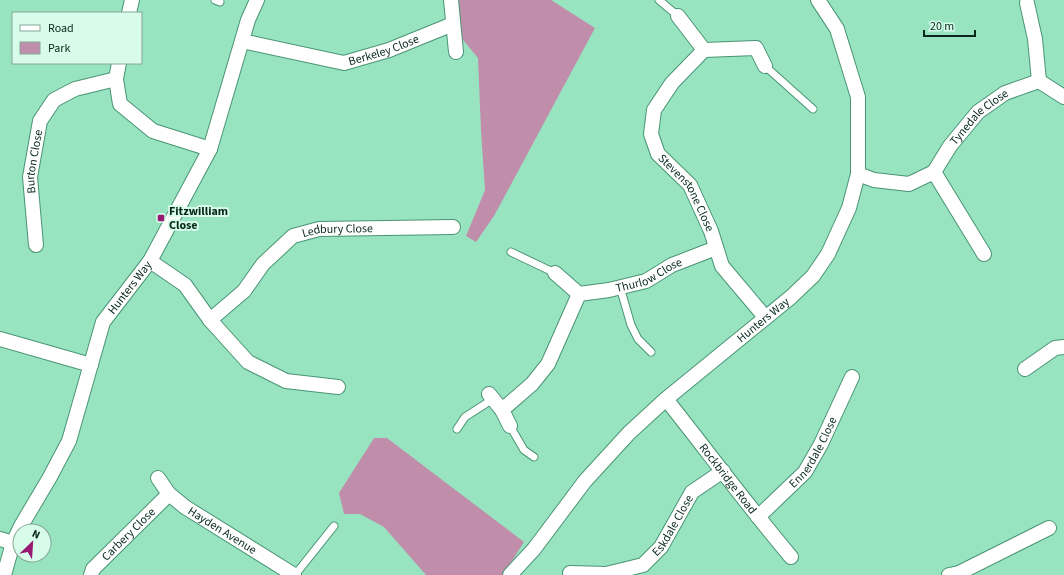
<svg xmlns="http://www.w3.org/2000/svg" width="1064" height="575" viewBox="0 0 1064 575" font-family="'Source Sans 3',sans-serif">
	<style>
		.green { fill: #c08eab }
		.lines { fill: none; stroke-linecap: round; stroke-linejoin: round }
		.service-casing { stroke: #499474; stroke-width: 9 }
		.minor-casing { stroke: #499474; stroke-width: 16 }
		.service { stroke: #fff; stroke-width: 7 }
		.minor { stroke: #fff; stroke-width: 14 }
		.poi-dot { fill: #971971; stroke: #d7fcea; stroke-width: 1.5 }
		.labels { text-anchor: middle; stroke-width: 4; stroke-linejoin: round; paint-order: stroke }
		.street-label { font-size: 12px; fill: #07281b; stroke: #d7fcea }
		.poi-label { font-size: 12px; font-weight: bold; fill: #07281b; stroke: #d7fcea; text-anchor: start }
	</style>
	<rect width="100%" height="100%" fill="#98e4c1"/>
	<path class="green" d="M 456,0 L 551,0 L 595,28 L 494,216 L 476,242 L 466,236 L 485,190 L 481,131 L 478,58 L 458,34 Z
		M 374,438 L 387,438 L 524,542 L 503,575 L 426,575 L 384,527 L 360,514 L 344,514 L 339,493 Z"/>
	<g class="lines">
		<defs>
			<path id="service" d="M 215,0 L 220,2
				M 659,0 L 678,16
				M 765,66 L 813,109
				M 511,252 L 555,273
				M 620,287 L 631,325 L 638,339 L 651,352
				M 510,426 L 524,450 L 534,457
				M 457,429 L 465,417 L 493,399
				M 295,575 L 334,526"/>
			<g id="minor">
				<path d="M 451,0 L 456,52"/>
				<path d="M 1027,3 L 1035,39 L 1039,81"/>
				<path d="M 129,13 L 132,0"/>
				<path d="M 678,16 L 704,50"/>
				<path id="s1" d="M 242,41 L 344,63 L 389,50 L 453,24"/>
				<path d="M 119,63 L 116,79 L 120,104 L 153,131 L 210,149"/>
				<path id="s2" d="M 765,66 L 756,48 L 704,50 L 672,83 L 654,110 L 651,134 L 658,154 L 690,185 L 711,231 L 722,266 L 765,317"/>
				<path d="M 934,172 L 984,254"/>
				<path id="s3" d="M 858,174 L 874,180 L 909,184 L 934,172 L 950,146 L 978,112 L 1005,93 L 1039,81 L 1064,97"/>
				<path id="s4" d="M 36,245 L 30,177 L 40,121 L 54,100 L 75,89 L 116,79"/>
				<path d="M 150,261 L 185,285 L 210,320 L 248,362 L 286,381 L 338,387"/>
				<path d="M 555,273 L 579,294"/>
				<path id="s5" d="M 210,320 L 244,291 L 263,264 L 293,236 L 319,229 L 453,227"/>
				<path d="M 0,339 L 91,365"/>
				<path d="M 1025,369 L 1055,348 L 1064,347"/>
				<path d="M 489,394 L 502,410 L 510,426"/>
				<path id="s6" d="M 666,399 C 708,452 748,506 791,557"/>
				<path id="s7" d="M 502,410 L 532,384 L 548,364 L 579,294 L 609,290 L 646,281 L 672,265 L 716,248"/>
				<path id="s8" d="M 158,478 L 169,494 L 185,507 L 294,575"/>
				<path id="s9" d="M 758,517 L 805,472 L 821,444 L 852,377"/>
				<path d="M 0,539 L 13,543"/>
				<path id="s10" d="M 570,573 L 606,574 L 643,565 L 661,547 L 692,492 L 723,471"/>
				<path id="s11" d="M 4,575 L 13,543 L 21,526 L 50,477 L 69,441 L 103,322 L 150,261 L 210,149 L 248,20 L 257,0"/>
				<path id="s12" d="M 91,575 L 93,569 L 169,494"/>
				<path id="s13" d="M 510,575 L 534,549 L 585,481 L 629,433 L 666,399 L 791,297 L 813,276 L 828,254 L 849,208 L 858,174 L 858,97 L 837,29 L 818,0"/>
				<path d="M 949,575 L 959,573 L 1049,528"/>
			</g>
		</defs>
		<use href="#service" class="service-casing"/>
		<use href="#minor" class="minor-casing"/>
		<use href="#service" class="service"/>
		<use href="#minor" class="minor"/>
	</g>
	<rect class="poi-dot" x="157" y="214" width="8" height="8" rx="2"/>
	<g class="labels">
		<g class="street-label">
			<text dy="4" stroke="none"><textPath href="#s1" startOffset="146">Berkeley Close</textPath></text>
			<text dy="4" stroke="none"><textPath href="#s3" startOffset="152">Tynedale Close</textPath></text>
			<text dy="4" stroke="none"><textPath href="#s4" startOffset="84">Burton Close</textPath></text>
			<text dy="4" stroke="none"><textPath href="#s2" startOffset="245">Stevenstone Close</textPath></text>
			<text dy="4" stroke="none"><textPath href="#s5" startOffset="164">Ledbury Close</textPath></text>
			<text dy="4" stroke="none"><textPath href="#s7" startOffset="215">Thurlow Close</textPath></text>
			<text dy="4" stroke="none"><textPath href="#s11" startOffset="317">Hunters Way</textPath></text>
			<text dy="4" stroke="none"><textPath href="#s13" startOffset="361">Hunters Way</textPath></text>
			<text dy="4" stroke="none"><textPath href="#s9" startOffset="86">Ennerdale Close</textPath></text>
			<text dy="4" stroke="none"><textPath href="#s6" startOffset="101">Rockbridge Road</textPath></text>
			<text dy="4" stroke="none"><textPath href="#s10" startOffset="124">Eskdale Close</textPath></text>
			<text dy="4" stroke="none"><textPath href="#s8" startOffset="84">Hayden Avenue</textPath></text>
			<text dy="4" stroke="none"><textPath href="#s12" startOffset="56">Carbery Close</textPath></text>
		</g>
		<g class="poi-label">
			<text x="169" y="215">Fitzwilliam<tspan x="169" dy="14">Close</tspan></text>
		</g>
	</g>
	<rect x="12" y="12" width="130" height="52" fill="#d7fcea" stroke="#84a797"/>
	<rect x="20" y="25" width="20" height="6" fill="#ffffff" stroke="#84a797"/>
	<text x="48" y="32" font-size="12" fill="#07281b">Road</text>
	<rect x="20" y="42" width="20" height="12" fill="#c08eab" stroke="#84a797"/>
	<text x="48" y="52" font-size="12" fill="#07281b">Park</text>
	<g transform="translate(32 543) rotate(25)"><circle r="19" fill="#d7fcea" stroke="#84a797"/>
	<path d="M0-3L7 15L0 10L-7 15Z" fill="#971971"/>
	<text y="-6" font-size="11" font-weight="bold" text-anchor="middle" fill="#07281b">N</text>
	</g>
	<path d="M924 30v6h51v-6" fill="none" stroke="#07281b" stroke-width="2"/>
	<text x="930" y="30" font-size="12" fill="#07281b" stroke="#d7fcea" stroke-width="3" paint-order="stroke">20 m</text>
</svg>
